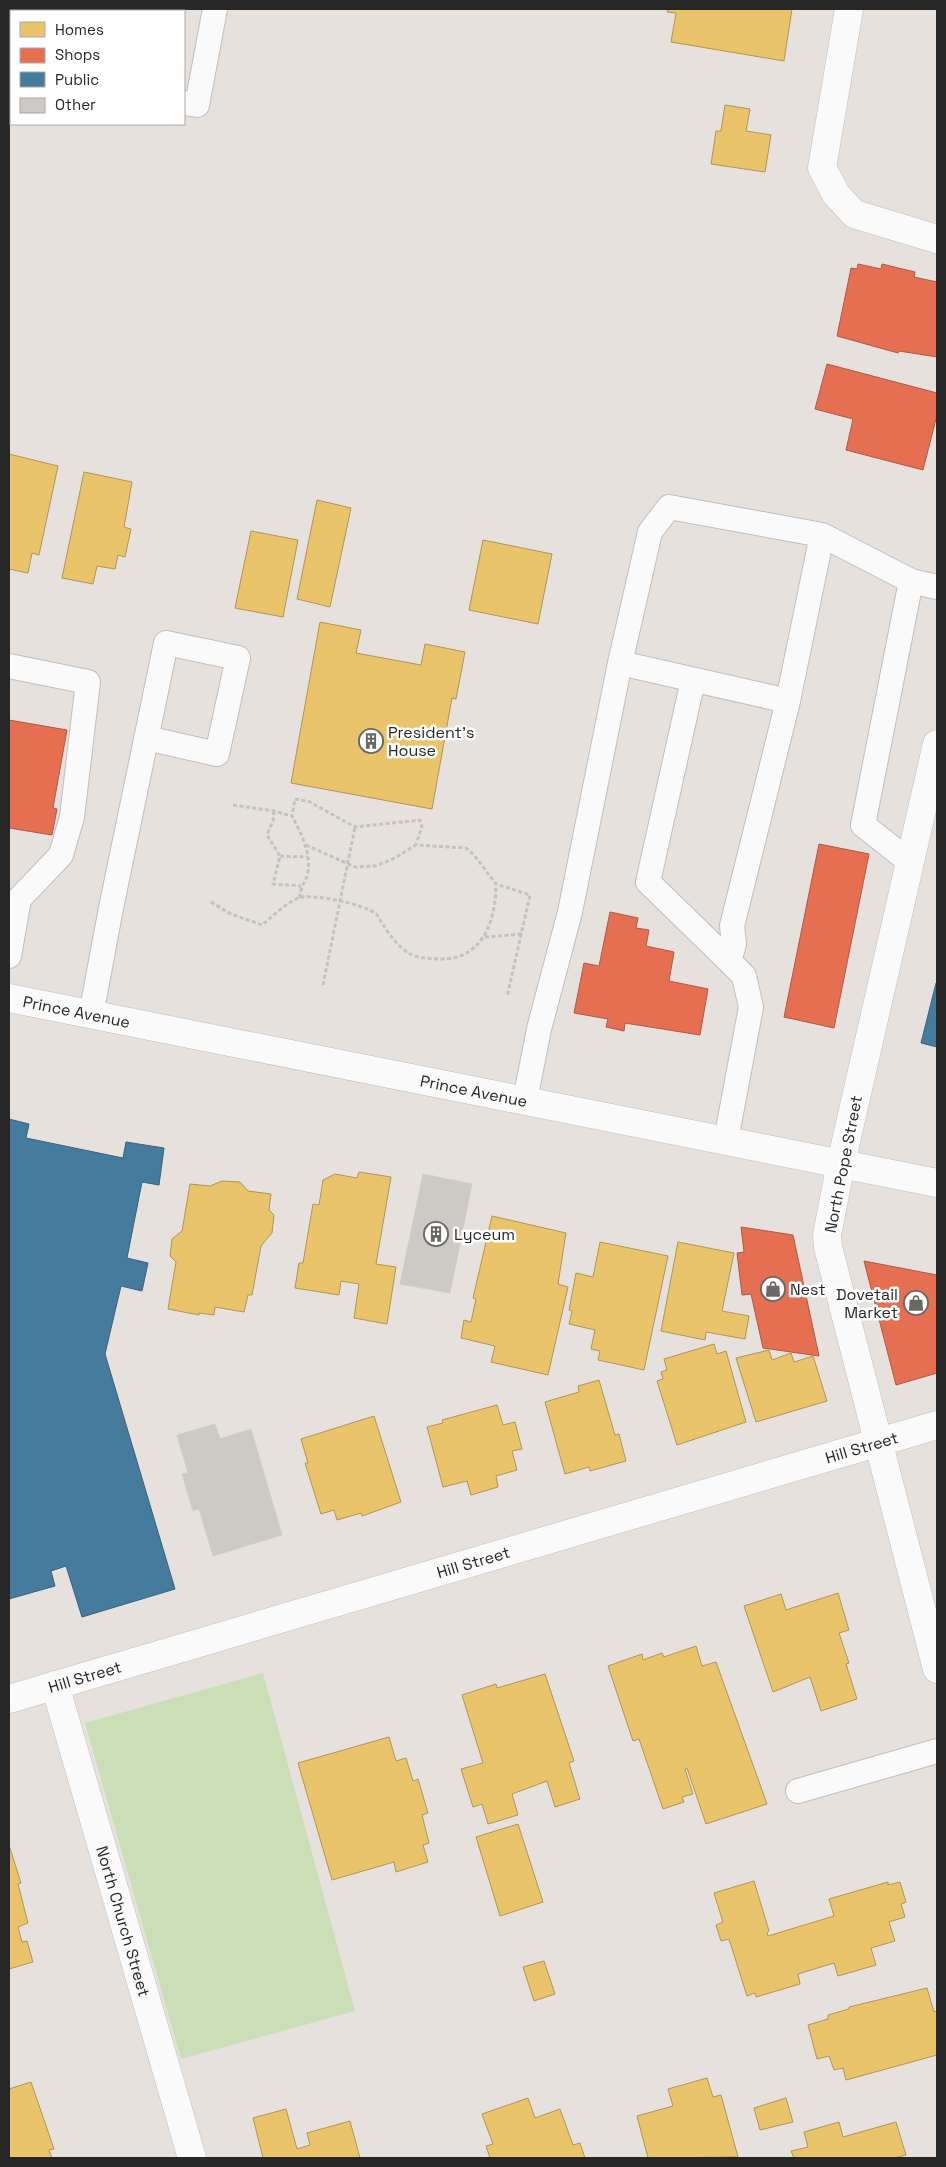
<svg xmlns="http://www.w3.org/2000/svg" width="946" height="2167" viewBox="0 0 946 2167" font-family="'Space Grotesk',sans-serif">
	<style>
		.green { fill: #cadfb7 }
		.homes { fill: #e9c46a; stroke: #af9556 }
		.shops { fill: #e76f51; stroke: #ad5944 }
		.public { fill: #457b9d; stroke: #3c627a }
		.building { fill: #cdcac6; stroke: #d1cdc9 }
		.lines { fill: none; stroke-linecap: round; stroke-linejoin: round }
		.service-casing { stroke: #c0bebe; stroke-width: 26 }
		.minor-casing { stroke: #c0bebe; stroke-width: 29 }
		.secondary-casing { stroke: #c0bebe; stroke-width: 29 }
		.path { stroke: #c2c2c1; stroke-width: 3; stroke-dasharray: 4 2.5; stroke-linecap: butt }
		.service { stroke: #fbfafa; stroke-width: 24 }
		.minor { stroke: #fbfafa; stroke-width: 28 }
		.secondary { stroke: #fbfafa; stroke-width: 28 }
		.labels { text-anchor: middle; stroke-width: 5; stroke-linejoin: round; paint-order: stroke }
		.poi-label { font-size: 16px; fill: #272727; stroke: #fff; text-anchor: start }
		.street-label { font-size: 16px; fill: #272727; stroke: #fff }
	</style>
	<rect width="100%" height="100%" fill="#e6e1dc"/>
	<path class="green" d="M 263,1673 L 355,2011 L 181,2059 L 85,1723 Z"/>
	<path class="homes" d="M 9,9 L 170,9 L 170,11 L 11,11 L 11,37 L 9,36 Z
		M 668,9 L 792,9 L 784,61 L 671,42 L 676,13 L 667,12 Z
		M 725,105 L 750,109 L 746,131 L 771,135 L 765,172 L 711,164 L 716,131 L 721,131 Z
		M 9,454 L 58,466 L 39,555 L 32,553 L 28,573 L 9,569 Z
		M 84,472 L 132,482 L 124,527 L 131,529 L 125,557 L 118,555 L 115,569 L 97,566 L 93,584 L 62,578 Z
		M 317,500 L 351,508 L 330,607 L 297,599 Z
		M 251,531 L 298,540 L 283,617 L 235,608 Z
		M 483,540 L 552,554 L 538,624 L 469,610 Z
		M 320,622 L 361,630 L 356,653 L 421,665 L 425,644 L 465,652 L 456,699 L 452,698 L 432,809 L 291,783 Z
		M 359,1172 L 391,1177 L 376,1264 L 396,1267 L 387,1324 L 354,1318 L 359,1284 L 341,1281 L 339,1295 L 295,1288 L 299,1263 L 303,1263 L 313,1204 L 319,1205 L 323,1180 L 335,1174 L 357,1178 Z
		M 222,1181 L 240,1182 L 248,1191 L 271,1194 L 269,1210 L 274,1215 L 272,1233 L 261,1246 L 252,1295 L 248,1295 L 244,1312 L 215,1307 L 214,1315 L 199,1313 L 199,1315 L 168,1309 L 176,1262 L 170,1256 L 172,1239 L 182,1231 L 190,1184 L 210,1186 Z
		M 492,1216 L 566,1233 L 558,1284 L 568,1287 L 548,1375 L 491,1362 L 495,1346 L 461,1338 L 464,1320 L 471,1322 L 476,1299 L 473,1298 Z
		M 600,1242 L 668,1256 L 644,1370 L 598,1360 L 600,1351 L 591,1349 L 595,1330 L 569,1324 L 572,1311 L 569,1310 L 576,1273 L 593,1277 Z
		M 678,1242 L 734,1253 L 722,1311 L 749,1316 L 745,1339 L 706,1332 L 705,1340 L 661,1331 Z
		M 714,1344 L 717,1354 L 726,1351 L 746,1422 L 677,1445 L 657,1381 L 663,1379 L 661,1372 L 667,1370 L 664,1359 Z
		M 769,1350 L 772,1360 L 791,1353 L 794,1362 L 813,1356 L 827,1401 L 756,1422 L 736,1358 Z
		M 599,1380 L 615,1435 L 619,1434 L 626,1461 L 590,1471 L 589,1467 L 565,1474 L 545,1402 L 579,1392 L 578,1386 Z
		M 497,1405 L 503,1425 L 515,1422 L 522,1449 L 512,1451 L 517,1470 L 496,1476 L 498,1487 L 471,1495 L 467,1481 L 443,1487 L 427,1427 L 443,1423 L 442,1420 Z
		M 374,1416 L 401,1502 L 362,1516 L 361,1513 L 337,1520 L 334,1510 L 321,1514 L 305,1463 L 308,1463 L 301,1439 Z
		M 838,1593 L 849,1630 L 839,1633 L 849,1663 L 846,1664 L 857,1699 L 821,1711 L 810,1677 L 773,1692 L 744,1606 L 781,1594 L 786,1610 Z
		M 696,1646 L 702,1666 L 716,1662 L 767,1804 L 706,1824 L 687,1768 L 685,1769 L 693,1794 L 682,1797 L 684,1802 L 663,1809 L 639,1739 L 633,1741 L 608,1666 L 642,1654 L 643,1660 L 662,1653 L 664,1657 Z
		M 545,1674 L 574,1761 L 569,1763 L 580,1799 L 555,1807 L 547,1781 L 512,1794 L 518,1815 L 488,1824 L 482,1804 L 473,1807 L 461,1769 L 483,1763 L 462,1695 L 496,1684 L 497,1688 Z
		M 389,1737 L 396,1761 L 406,1758 L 413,1781 L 418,1779 L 428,1813 L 422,1815 L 429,1843 L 423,1845 L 428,1862 L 396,1872 L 394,1862 L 332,1880 L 298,1763 Z
		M 518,1824 L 543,1902 L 500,1916 L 476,1837 Z
		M 9,1845 L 21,1883 L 18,1884 L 28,1923 L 18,1927 L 22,1942 L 27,1941 L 33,1962 L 9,1969 Z
		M 754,1881 L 769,1931 L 767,1933 L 768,1936 L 834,1916 L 829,1899 L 888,1882 L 888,1885 L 900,1882 L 906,1902 L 901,1904 L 905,1917 L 889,1922 L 895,1941 L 871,1948 L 876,1965 L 838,1976 L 834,1963 L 798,1974 L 800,1984 L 756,1997 L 755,1993 L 747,1996 L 729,1939 L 721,1941 L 716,1925 L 723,1922 L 714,1893 Z
		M 544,1961 L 555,1994 L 534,2001 L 523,1967 Z
		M 927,1988 L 934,2012 L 937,2011 L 937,2055 L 846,2080 L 843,2068 L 834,2070 L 829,2056 L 817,2059 L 808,2025 L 828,2019 L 828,2015 L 849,2009 L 849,2007 Z
		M 707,2078 L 713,2097 L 721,2095 L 738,2157 L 648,2158 L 637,2116 L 673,2106 L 668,2089 Z
		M 31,2082 L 54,2149 L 49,2150 L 52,2158 L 9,2158 L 9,2089 Z
		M 528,2098 L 535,2118 L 560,2109 L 573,2145 L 580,2143 L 585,2158 L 490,2158 L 486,2146 L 493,2144 L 482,2114 Z
		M 786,2098 L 793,2122 L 760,2130 L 754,2108 Z
		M 286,2109 L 297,2149 L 310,2145 L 307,2133 L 350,2121 L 360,2158 L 263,2158 L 253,2118 Z
		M 839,2122 L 843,2137 L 896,2122 L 906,2155 L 894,2158 L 794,2158 L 791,2151 L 808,2147 L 804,2132 Z"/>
	<path class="shops" d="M 858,264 L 881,269 L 882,264 L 915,272 L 914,277 L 937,282 L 937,357 L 899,351 L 898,353 L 837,336 L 851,268 L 857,269 Z
		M 827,364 L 937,393 L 937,415 L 923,470 L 846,450 L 853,419 L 815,409 Z
		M 9,720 L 67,730 L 53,808 L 57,809 L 52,835 L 9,828 Z
		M 819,844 L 869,854 L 834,1028 L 784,1017 Z
		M 610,912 L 638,918 L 636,928 L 649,930 L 646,946 L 674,952 L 669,981 L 708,989 L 700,1035 L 625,1023 L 624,1031 L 606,1027 L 608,1019 L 574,1013 L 584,963 L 599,966 Z
		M 741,1227 L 793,1235 L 819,1356 L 763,1348 L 751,1294 L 742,1295 L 737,1253 L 744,1252 Z
		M 864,1261 L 937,1275 L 937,1373 L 896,1385 Z"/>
	<path class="public" d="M 936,983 L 937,984 L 937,1047 L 921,1043 Z
		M 9,1119 L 29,1124 L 26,1138 L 123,1158 L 126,1142 L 164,1148 L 159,1185 L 142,1182 L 127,1258 L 148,1263 L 142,1291 L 121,1286 L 105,1354 L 175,1589 L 82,1617 L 66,1566 L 51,1571 L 55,1586 L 9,1599 Z"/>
	<path class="building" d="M 423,1174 L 472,1184 L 450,1293 L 400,1284 Z
		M 215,1424 L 220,1439 L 251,1429 L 282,1535 L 213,1556 L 199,1509 L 193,1511 L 182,1474 L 188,1473 L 177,1435 Z"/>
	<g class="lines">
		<defs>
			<path id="service" d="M 9,68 L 11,68
				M 184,103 L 197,105 L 215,9
				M 620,663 L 650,532 L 669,507 L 822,535 L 911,581 L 937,587
				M 9,666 L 88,682 L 72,817 L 61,855 L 19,899 L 9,956
				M 693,680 L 648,882 L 729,961
				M 788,701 L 822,535
				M 910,862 L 863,825 L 911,581
				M 91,1015 L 111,908 L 166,643 L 238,658 L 217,754 L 146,738
				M 525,1100 L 539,1029 L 570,912 L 620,663 L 788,701 L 732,926 L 734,944 L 729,961 L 744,976 L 751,1007 L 726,1140
				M 798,1791 L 937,1751"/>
			<g id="minor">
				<path d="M 849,9 L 822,168 L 836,194 L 854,214 L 937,239"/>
				<path d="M 937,744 L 841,1163 L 827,1235 L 828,1247 L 937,1669"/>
				<path id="s1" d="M 55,1685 L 192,2158"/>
				<path id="s2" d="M 9,1699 L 937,1425"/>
			</g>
			<g id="secondary">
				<path id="s3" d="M 9,998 L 937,1183"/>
			</g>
		</defs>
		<use href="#service" class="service-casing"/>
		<use href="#minor" class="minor-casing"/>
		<use href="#secondary" class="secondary-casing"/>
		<path class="path" d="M 233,805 L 274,811 L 292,816
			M 274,811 L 273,821 L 267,835 L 280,856 L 273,884 L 301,886
			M 306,845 L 355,867 L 375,866 L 393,859 L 416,845 L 466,848 L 474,855 L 496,884 L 530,895 L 507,997
			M 280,856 L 307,857
			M 300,898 C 300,888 304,884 307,876 C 313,856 301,833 292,816 L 295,799 L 310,802 L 355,827 L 420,820 L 422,827 L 416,844
			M 211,902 L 231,914 L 262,925 C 273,916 285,904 298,898 C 312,893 364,904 376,914 C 379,916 381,923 384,926 C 389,935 401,949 410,954 C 418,958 431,959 440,959 C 483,960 496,920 496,884
			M 485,937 L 522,934
			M 323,985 L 355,827"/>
		<use href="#service" class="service"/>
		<use href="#minor" class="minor"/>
		<use href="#secondary" class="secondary"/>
	</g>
	<defs>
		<symbol id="building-ring" viewBox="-11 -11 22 22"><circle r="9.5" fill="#fff" stroke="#6a6866" stroke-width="1.5"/><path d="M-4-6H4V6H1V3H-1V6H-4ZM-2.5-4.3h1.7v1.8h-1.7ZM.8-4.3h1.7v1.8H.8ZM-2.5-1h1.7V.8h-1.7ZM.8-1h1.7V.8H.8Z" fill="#6a6866"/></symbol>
		<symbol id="shop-ring" viewBox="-11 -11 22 22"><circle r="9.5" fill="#fff" stroke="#6a6866" stroke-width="1.5"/><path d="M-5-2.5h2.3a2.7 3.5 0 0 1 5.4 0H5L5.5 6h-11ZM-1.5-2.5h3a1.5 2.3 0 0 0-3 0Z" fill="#6a6866"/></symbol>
	</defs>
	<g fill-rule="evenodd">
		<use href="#building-ring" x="357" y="727" width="28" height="28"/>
		<use href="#building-ring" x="422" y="1220" width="28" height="28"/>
		<use href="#shop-ring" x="759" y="1275" width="28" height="28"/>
		<use href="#shop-ring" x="902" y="1289" width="28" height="28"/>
	</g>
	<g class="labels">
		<g class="poi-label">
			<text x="388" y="738">President's<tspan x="388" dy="18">House</tspan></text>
			<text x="454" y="1240">Lyceum</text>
			<text x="790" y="1295">Nest</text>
			<text x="898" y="1300" text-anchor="end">Dovetail<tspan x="898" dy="18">Market</tspan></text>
		</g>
		<g class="street-label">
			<text dy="6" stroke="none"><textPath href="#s3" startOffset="69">Prince Avenue</textPath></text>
			<text dy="6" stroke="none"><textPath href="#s3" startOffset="474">Prince Avenue</textPath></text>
			<text transform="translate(843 1164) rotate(-79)" y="6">North Pope Street</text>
			<text dy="6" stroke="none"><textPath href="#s2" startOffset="889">Hill Street</textPath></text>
			<text dy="6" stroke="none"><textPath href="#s2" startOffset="484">Hill Street</textPath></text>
			<text dy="6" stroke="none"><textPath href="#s2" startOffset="79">Hill Street</textPath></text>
			<text dy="6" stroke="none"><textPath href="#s1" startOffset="246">North Church Street</textPath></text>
		</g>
	</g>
	<rect width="946" height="2167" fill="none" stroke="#272727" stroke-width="20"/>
	<rect x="10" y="10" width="175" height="115" fill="#ffffff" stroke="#a9a9a9"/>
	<rect x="20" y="22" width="25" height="15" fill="#e9c46a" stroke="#a9a9a9"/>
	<text x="55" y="35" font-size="15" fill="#272727">Homes</text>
	<rect x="20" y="48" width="25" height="15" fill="#e76f51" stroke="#a9a9a9"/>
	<text x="55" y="60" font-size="15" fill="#272727">Shops</text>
	<rect x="20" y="72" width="25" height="15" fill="#457b9d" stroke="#a9a9a9"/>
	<text x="55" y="85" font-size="15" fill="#272727">Public</text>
	<rect x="20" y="98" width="25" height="15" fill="#cdcac6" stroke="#a9a9a9"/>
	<text x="55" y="110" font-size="15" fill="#272727">Other</text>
</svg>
